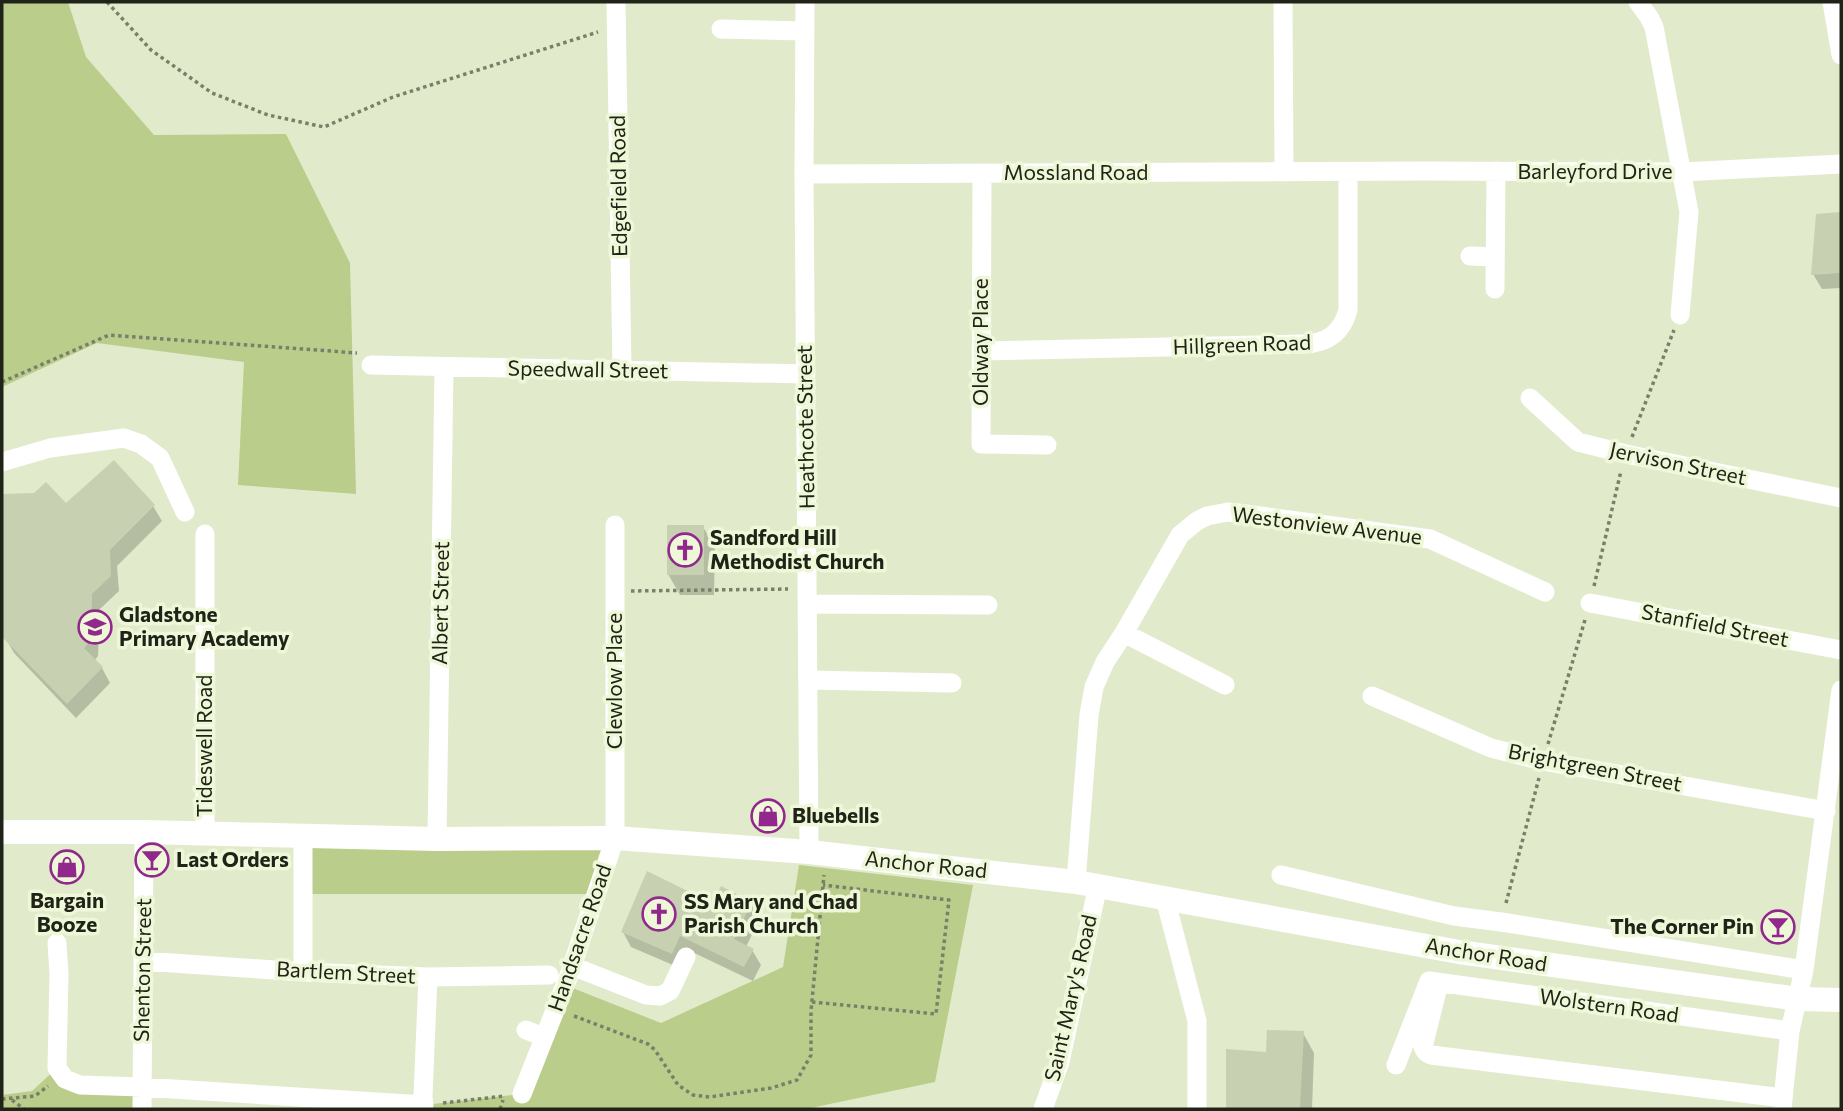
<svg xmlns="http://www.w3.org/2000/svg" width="1843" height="1111" viewBox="0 0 1843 1111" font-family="Commissioner,sans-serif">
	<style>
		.green { fill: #bbcd8a }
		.shadow { fill: #0003 }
		.building { fill: #c7d0b1 }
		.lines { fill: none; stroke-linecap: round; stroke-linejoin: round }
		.path { stroke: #79806a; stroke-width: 3.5; stroke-dasharray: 3.5 3.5; stroke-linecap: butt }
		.minor { stroke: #fff; stroke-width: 19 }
		.major { stroke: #fff; stroke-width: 24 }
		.labels { text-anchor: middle; stroke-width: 7; stroke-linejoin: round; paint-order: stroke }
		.street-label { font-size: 21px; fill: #202317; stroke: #eef8d8 }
		.poi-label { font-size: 21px; font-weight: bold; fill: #202317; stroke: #eef8d8; text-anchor: start }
	</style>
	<rect width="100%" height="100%" fill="#e1ebcb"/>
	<path class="green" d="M 2,2 L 68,2 L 86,57 L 154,135 L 286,134 L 350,263 L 356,494 L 238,485 L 244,362 L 97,343 L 2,387 Z
		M 305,835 L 615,838 L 603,894 L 303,894 Z
		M 799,865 L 973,885 L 935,1082 L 806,1109 L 424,1109 L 424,1105 L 522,1094 L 565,985 L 661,1023 L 783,967 Z
		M 57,1068 L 65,1079 L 142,1087 L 142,1109 L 2,1109 L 2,1095 L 32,1091 Z"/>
	<path class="shadow" d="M 1841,214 L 1841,288 L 1822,289 L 1813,274 L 1818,216 Z
		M 66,506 L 153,506 L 162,521 L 117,566 L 119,591 L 100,609 L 98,656 L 94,661 L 102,668 L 110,683 L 76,718 L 14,653 L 5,637 Z
		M 703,527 L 715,547 L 714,595 L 680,595 L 668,574 Z
		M 751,903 L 760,918 L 746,947 L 752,950 L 761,965 L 753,981 L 688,950 L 680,968 L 631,947 L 623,932 L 713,906 Z
		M 1303,1033 L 1314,1053 L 1312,1109 L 1228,1109 L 1228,1051 L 1268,1054 Z"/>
	<path class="building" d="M 1841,212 L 1841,273 L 1811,275 L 1816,214 Z
		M 114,460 L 155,505 L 110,550 L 111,576 L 92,594 L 91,640 L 84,648 L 103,667 L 67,704 L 3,638 L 2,494 L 34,493 L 46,482 L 66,503 Z
		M 667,525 L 704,525 L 704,575 L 667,575 Z
		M 647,871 L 712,903 L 721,886 L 752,902 L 734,939 L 754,949 L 744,967 L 680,936 L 672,954 L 621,932 Z
		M 1267,1030 L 1304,1031 L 1300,1109 L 1226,1109 L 1226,1049 L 1266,1052 Z"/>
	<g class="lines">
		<path class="path" d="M 107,2 L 151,50 L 212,93 L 268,115 L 324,127 L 393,97 L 598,32
			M 2,382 L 109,335 L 357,353
			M 1632,437 L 1674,330
			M 1594,586 L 1621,471
			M 631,591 L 788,589
			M 1548,744 L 1585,620
			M 1506,903 L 1539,778
			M 812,1002 L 936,1014 L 949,900 L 823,885
			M 574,1016 L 648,1044 L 655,1050 L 678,1085 L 693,1095 L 710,1097 L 771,1088 L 797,1080 L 811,1055 L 811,1011 L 824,875
			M 2,1099 L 35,1096 L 48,1086
			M 12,1100 L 24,1109
			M 443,1103 L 505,1096
			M 500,1109 L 503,1100"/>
		<path class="minor" d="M 616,2 L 622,370
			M 805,2 L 804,174 L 809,852
			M 1283,2 L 1284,172
			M 1638,2 L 1649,17 L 1654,27 L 1689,212 L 1680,315
			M 1832,2 L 1841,55
			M 721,29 L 805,31
			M 982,173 L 981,444 L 1047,445
			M 804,174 L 1426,171 L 1682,172 L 1841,164
			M 1470,256 L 1494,257
			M 1495,289 L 1496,171
			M 981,351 L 1304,344 C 1327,343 1342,333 1348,310 L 1348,172
			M 371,365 L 806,374
			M 1530,398 L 1578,442 L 1626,454 L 1841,498
			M 2,462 L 50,448 L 124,438 L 141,444 L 160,458 L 185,512
			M 1590,603 L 1841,650
			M 808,604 L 988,605
			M 1124,633 L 1225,685
			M 808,680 L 952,683
			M 1372,696 L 1491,748 L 1543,761 L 1826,811
			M 205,833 L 205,534
			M 437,839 L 444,368
			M 1281,875 L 1454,916 L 1501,922 L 1804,970
			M 1076,882 L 1089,715 L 1094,687 L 1105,662 L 1124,633 L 1180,535 L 1197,521 L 1207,516 L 1228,512 L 1238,513 L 1430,539 L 1545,592
			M 1165,898 L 1197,1021 L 1197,1109
			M 57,943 L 59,974 L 57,1068 L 65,1079 L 80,1085 L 142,1087 L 424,1105
			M 143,961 L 303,972 L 428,977 L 549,975
			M 572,966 L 646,995 L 660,996 L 670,991 L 686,957
			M 303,972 L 303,847 L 305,835
			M 1439,983 L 1423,1047 L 1426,1052 L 1431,1055 L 1783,1098
			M 526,1030 L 544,1037
			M 1396,1065 L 1429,981 L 1790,1031
			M 522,1094 L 569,975 L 615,838 L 615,525
			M 142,1109 L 144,832
			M 424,1109 L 423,1096 L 428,977
			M 1043,1109 L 1060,1062 L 1098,885
			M 1782,1109 L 1790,1031 L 1804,970 L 1841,690"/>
		<path class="major" d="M 2,832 L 144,832 L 437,839 L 615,838 L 809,852 L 1076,882 L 1459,952 L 1798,999 L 1841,1000"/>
	</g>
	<defs>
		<symbol id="church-ring" viewBox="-11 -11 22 22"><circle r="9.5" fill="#eef8d8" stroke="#91288b" stroke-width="1.5"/><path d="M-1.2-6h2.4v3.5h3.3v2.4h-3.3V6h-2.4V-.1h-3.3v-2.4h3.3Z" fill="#91288b"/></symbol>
		<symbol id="school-ring" viewBox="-11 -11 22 22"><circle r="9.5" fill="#eef8d8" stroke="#91288b" stroke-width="1.5"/><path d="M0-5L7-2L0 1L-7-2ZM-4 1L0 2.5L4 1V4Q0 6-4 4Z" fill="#91288b"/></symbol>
		<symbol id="shop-ring" viewBox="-11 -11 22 22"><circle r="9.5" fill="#eef8d8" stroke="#91288b" stroke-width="1.5"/><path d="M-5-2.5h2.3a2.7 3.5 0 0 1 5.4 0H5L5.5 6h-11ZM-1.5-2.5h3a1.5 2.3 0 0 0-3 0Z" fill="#91288b"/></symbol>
		<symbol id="bar-ring" viewBox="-11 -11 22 22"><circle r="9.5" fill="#eef8d8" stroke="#91288b" stroke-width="1.5"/><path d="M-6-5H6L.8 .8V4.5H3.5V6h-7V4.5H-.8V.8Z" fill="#91288b"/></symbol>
	</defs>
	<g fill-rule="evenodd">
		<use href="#church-ring" x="666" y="531" width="38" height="38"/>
		<use href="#school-ring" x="76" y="608" width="38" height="38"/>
		<use href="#shop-ring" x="749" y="797" width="38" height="38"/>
		<use href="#bar-ring" x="133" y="841" width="38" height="38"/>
		<use href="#shop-ring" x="48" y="848" width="38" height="38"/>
		<use href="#church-ring" x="640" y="895" width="38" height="38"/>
		<use href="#bar-ring" x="1759" y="908" width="38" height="38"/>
	</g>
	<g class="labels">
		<g class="street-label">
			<text x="1595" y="179">Barleyford Drive</text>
			<text x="1076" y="180">Mossland Road</text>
			<text transform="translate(619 186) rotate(-91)" y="7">Edgefield Road</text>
			<text transform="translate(981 342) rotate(-90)" y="7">Oldway Place</text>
			<text transform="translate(1242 345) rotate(-2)" y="7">Hillgreen Road</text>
			<text transform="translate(588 370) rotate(1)" y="7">Speedwall Street</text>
			<text transform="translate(806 427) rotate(-91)" y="7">Heathcote Street</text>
			<text transform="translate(1678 464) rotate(12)" y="7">Jervison Street</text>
			<text transform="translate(1327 526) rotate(7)" y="7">Westonview Avenue</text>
			<text transform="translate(441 603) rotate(-89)" y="7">Albert Street</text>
			<text transform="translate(1715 626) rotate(11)" y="7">Stanfield Street</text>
			<text transform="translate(615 681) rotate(-90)" y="7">Clewlow Place</text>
			<text transform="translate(205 746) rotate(-90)" y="7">Tideswell Road</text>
			<text transform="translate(1595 768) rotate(11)" y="7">Brightgreen Street</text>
			<text transform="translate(926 865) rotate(6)" y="7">Anchor Road</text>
			<text transform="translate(580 938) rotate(-71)" y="7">Handsacre Road</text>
			<text transform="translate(1486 955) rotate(9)" y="7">Anchor Road</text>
			<text transform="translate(143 970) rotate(-89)" y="7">Shenton Street</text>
			<text transform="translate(346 973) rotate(3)" y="7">Bartlem Street</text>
			<text transform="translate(1071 998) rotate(-77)" y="7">Saint Mary's Road</text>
			<text transform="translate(1609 1006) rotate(8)" y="7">Wolstern Road</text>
		</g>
		<g class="poi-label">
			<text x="710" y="545">Sandford Hill<tspan x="710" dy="24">Methodist Church</tspan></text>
			<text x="119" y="622">Gladstone<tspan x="119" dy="24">Primary Academy</tspan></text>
			<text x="792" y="823">Bluebells</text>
			<text x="176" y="867">Last Orders</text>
			<text x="67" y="908" text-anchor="middle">Bargain<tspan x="67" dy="24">Booze</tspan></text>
			<text x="684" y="909">SS Mary and Chad<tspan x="684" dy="24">Parish Church</tspan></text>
			<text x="1754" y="934" text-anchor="end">The Corner Pin</text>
		</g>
	</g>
	<rect width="1843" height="1111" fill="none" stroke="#202317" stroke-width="7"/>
</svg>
